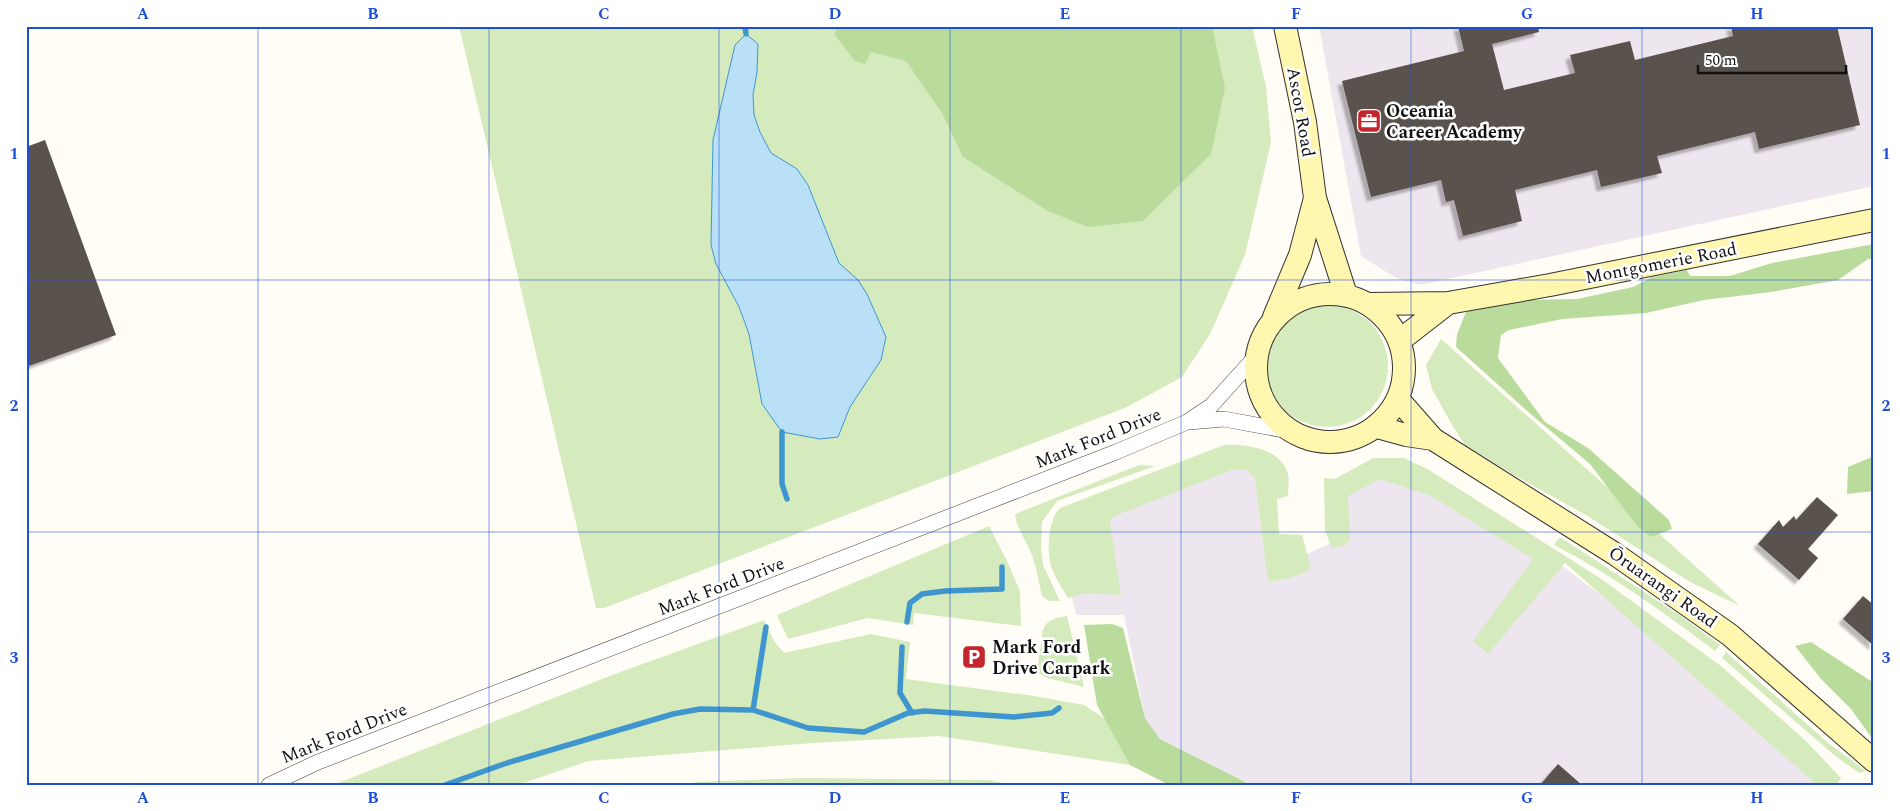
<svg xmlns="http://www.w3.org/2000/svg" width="1900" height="811" viewBox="0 0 1900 811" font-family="Spectral,serif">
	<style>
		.industrial { fill: #eee6ef }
		.green { fill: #d5ebbd }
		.forest { fill: #b9dc9c }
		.water { fill: #b9e0f7; stroke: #3f96cf }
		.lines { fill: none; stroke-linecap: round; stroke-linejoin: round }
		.stream { stroke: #3f96cf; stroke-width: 5.5 }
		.building { fill: #5a524d; filter: url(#shadow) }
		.street-casing { stroke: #444; stroke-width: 16 }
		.secondary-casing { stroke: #333; stroke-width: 24 }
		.street { stroke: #fff; stroke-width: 15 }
		.secondary { stroke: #fff6b0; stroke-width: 22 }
		.grid { fill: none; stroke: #1d4ed8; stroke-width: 1; stroke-opacity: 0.55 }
		.labels { text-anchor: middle; stroke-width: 5; stroke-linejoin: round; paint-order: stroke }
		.poi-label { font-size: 18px; font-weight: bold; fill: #111; stroke: #fff; text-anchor: start }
		.street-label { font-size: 18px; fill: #111; stroke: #fff }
		.neatline { fill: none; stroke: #1d4ed8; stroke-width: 2 }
		.grid-label { font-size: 16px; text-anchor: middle; font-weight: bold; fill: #1d4ed8 }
	</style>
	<defs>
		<filter id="shadow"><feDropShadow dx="-4.5" dy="4.5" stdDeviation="1" flood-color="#0004"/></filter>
	</defs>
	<rect width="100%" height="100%" fill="#fffdf5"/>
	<path class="industrial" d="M 1319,26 L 1874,26 L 1874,186 L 1420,285 L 1396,278 L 1361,256 Z
		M 1229,459 L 1260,463 L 1277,567 L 1343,538 L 1336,491 L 1379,469 L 1430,488 L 1533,559 L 1564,567 L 1841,778 L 1836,785 L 1251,785 L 1160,739 L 1145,718 L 1124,615 L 1076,615 L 1060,546 L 1066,508 Z"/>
	<path class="green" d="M 459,26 L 1252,26 L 1266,87 L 1271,142 L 1245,255 L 1210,334 L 1182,377 L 1127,407 L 604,608 L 596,608 Z
		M1266 366a61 61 0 1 1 122 0a61 61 0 1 1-122 0Z
		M 1441,339 L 1740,606 L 1690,582 L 1586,515 L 1512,474 L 1465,445 L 1452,425 L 1432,389 L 1426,365 Z
		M 1224,445 C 1246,444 1278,448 1287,471 C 1290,478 1288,488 1288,496 L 1277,499 L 1279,534 L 1302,535 L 1311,568 C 1298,578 1284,579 1268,582 L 1255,478 C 1249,469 1243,468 1232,470 L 1112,517 L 1110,523 L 1121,595 L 1086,593 L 1068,598 C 1062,588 1056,579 1052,569 C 1046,555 1048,518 1060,508 Z
		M 1373,458 L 1404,458 L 1429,470 L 1600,578 L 1721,666 L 1805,740 L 1841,778 L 1836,785 L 1817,785 L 1565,563 L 1488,654 L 1473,641 L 1533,559 L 1431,496 L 1380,479 L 1348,496 L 1350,540 L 1345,545 L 1332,548 L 1325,531 L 1324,478 L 1335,479 Z
		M 1139,465 L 1155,466 L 1057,501 L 1042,522 L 1041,547 L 1043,565 L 1060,601 L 1049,601 L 1042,596 C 1039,584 1037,570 1033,558 C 1028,544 1016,527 1015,514 Z
		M 989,526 L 1007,561 L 1020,591 L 1021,626 L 914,613 L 913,625 L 868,618 L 788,639 L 777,615 Z
		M 1560,537 L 1681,616 L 1720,645 L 1715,651 C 1663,612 1611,574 1554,545 Z
		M 1067,616 L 1084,687 L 1047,678 L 1037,672 L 1043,629 C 1048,619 1056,618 1067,616 Z
		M 764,620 L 774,641 L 784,653 L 871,634 L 910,642 L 906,679 L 1034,696 L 1084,705 L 1105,719 L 1130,765 L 939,736 L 813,743 L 588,761 L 518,785 L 333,785 L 615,674 Z
		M 1726,652 L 1827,742 L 1866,771 L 1859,773 L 1834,755 L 1722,658 Z
		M 805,778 L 990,780 L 1010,785 L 683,785 L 697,782 Z"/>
	<path class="forest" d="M 837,26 L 1212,26 L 1225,88 L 1211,154 L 1143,221 L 1088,227 L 1048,211 L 963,157 L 942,113 L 906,61 L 871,52 L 865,64 L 854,60 L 835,35 Z
		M 1874,244 L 1874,258 L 1868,259 L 1838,280 L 1771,292 L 1704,300 L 1646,313 L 1562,319 L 1509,330 L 1501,335 L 1498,358 L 1545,422 L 1588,448 L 1669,520 L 1672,529 L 1651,537 L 1637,526 L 1590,464 L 1533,416 L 1456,347 L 1457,334 L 1466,312 L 1519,300 L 1577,299 L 1633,287 L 1652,277 L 1687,270 L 1690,276 L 1730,276 L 1772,263 Z
		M 1874,456 L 1874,491 L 1847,494 L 1848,467 Z
		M 1112,624 L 1123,628 L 1145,718 L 1160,739 L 1251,785 L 1169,785 L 1130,765 L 1097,705 L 1084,625 Z
		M 1811,642 L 1874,683 L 1874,741 L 1851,709 L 1821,679 L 1795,646 Z"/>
	<path class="water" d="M 746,34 L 758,44 L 757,72 L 753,95 L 754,115 L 760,132 L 771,153 L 797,169 L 808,185 L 839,263 L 858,280 L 867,294 L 886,337 L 881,360 L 850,407 L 838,437 L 820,439 L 782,432 L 762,404 L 749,334 L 739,307 L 716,264 L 711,245 L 713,140 L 735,45 Z"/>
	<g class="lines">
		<path class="stream" d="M 745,26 L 746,34
			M 782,432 L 782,484 L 787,499
			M 907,622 L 910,603 L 922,594 L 945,591 L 1002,589 L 1002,567
			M 902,647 L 900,693 L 912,713
			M 753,710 L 766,627
			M 445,785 L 507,763 L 673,714 L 700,709 L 753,710 L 808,728 L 864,732 L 908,713 L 925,711 L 1014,717 L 1052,713 L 1059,708"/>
	</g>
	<path class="building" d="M 1458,26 L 1538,26 L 1539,32 L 1492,44 L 1504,90 L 1575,73 L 1570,55 L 1630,41 L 1635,60 L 1733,36 L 1731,26 L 1837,26 L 1860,125 L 1759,149 L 1755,132 L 1657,156 L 1662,173 L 1601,187 L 1597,170 L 1515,190 L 1522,221 L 1463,236 L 1454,200 L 1446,202 L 1441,180 L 1371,197 L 1342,81 L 1464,51 Z
		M 45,140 L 116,335 L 26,367 L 26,147 Z
		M 1817,497 L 1838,515 L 1808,549 L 1818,558 L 1799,580 L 1758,544 L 1779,520 L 1783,527 L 1794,516 L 1796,520 Z
		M 1863,596 L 1874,605 L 1874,646 L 1843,619 Z
		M 1558,764 L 1582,785 L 1540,785 Z"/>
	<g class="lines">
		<defs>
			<path id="street" d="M 1189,422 L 1224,419 L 1289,431
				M 269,785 L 318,762 L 1116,452 L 1187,422 L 1211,406 L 1256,356"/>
			<path id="secondary" d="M 1285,26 L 1305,122 L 1315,198 L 1346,295
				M1256 368a74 74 0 1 1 148 0a74 74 0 1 1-148 0Z
				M 1368,304 L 1448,303 L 1550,285 L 1874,220
				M 1274,317 L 1300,255 L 1315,198
				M 1399,341 L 1448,303
				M 1398,399 L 1433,439 L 1615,554 L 1730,635 L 1874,761
				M 1377,427 L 1406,435 L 1433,439"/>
		</defs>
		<use href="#street" class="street-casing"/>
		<use href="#secondary" class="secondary-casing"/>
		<use href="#street" class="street"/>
		<use href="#secondary" class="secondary"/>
	</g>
	<path class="grid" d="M 258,26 L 258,785M 489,26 L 489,785M 719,26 L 719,785M 950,26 L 950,785M 1181,26 L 1181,785M 1411,26 L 1411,785M 1642,26 L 1642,785M 26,280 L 1874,280M 26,532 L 1874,532"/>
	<defs>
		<symbol id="office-square" viewBox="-11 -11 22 22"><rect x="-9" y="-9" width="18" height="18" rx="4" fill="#c4262e" stroke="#fff"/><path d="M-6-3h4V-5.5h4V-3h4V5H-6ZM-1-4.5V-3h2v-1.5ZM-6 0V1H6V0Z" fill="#fff"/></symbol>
		<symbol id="parking-square" viewBox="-11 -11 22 22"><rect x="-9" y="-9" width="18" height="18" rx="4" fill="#c4262e" stroke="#fff"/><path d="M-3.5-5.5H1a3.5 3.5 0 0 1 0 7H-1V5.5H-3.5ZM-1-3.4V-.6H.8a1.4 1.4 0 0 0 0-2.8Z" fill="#fff"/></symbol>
	</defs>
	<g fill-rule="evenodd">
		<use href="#office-square" x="1355" y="107" width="28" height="28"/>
		<use href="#parking-square" x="960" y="643" width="28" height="28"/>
	</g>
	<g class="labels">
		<g class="poi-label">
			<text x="1386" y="117">Oceania<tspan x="1386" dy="21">Career Academy</tspan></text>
			<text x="992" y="653">Mark Ford<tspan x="992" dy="21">Drive Carpark</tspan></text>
		</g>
		<g class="street-label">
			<text transform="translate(1301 112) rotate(80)" y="6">Ascot Road</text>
			<text transform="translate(1661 263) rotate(-11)" y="6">Montgomerie Road</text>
			<text transform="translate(1098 438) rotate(-22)" y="6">Mark Ford Drive</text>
			<text transform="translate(721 586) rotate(-21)" y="6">Mark Ford Drive</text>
			<text transform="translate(1663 587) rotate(35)" y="6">Ōruarangi Road</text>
			<text transform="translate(344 733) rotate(-22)" y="6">Mark Ford Drive</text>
		</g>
	</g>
	<rect width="1900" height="811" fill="none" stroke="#ffffff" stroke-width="55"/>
	<path d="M1698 65v8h148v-8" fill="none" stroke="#111111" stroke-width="2.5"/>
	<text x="1705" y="65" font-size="15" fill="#111111" stroke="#ffffff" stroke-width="4" paint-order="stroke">50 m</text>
	<rect x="28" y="28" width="1844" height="756" class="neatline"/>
	<g class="grid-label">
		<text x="143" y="19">A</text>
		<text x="373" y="19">B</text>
		<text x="604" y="19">C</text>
		<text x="835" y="19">D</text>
		<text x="1065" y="19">E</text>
		<text x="1296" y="19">F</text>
		<text x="1527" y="19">G</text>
		<text x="1757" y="19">H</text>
		<text x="14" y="159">1</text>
		<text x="1886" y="159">1</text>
		<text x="14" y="411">2</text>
		<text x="1886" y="411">2</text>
		<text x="14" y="663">3</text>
		<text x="1886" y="663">3</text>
		<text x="143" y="803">A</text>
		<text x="373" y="803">B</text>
		<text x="604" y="803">C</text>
		<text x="835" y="803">D</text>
		<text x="1065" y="803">E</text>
		<text x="1296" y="803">F</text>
		<text x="1527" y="803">G</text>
		<text x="1757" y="803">H</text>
	</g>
</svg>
